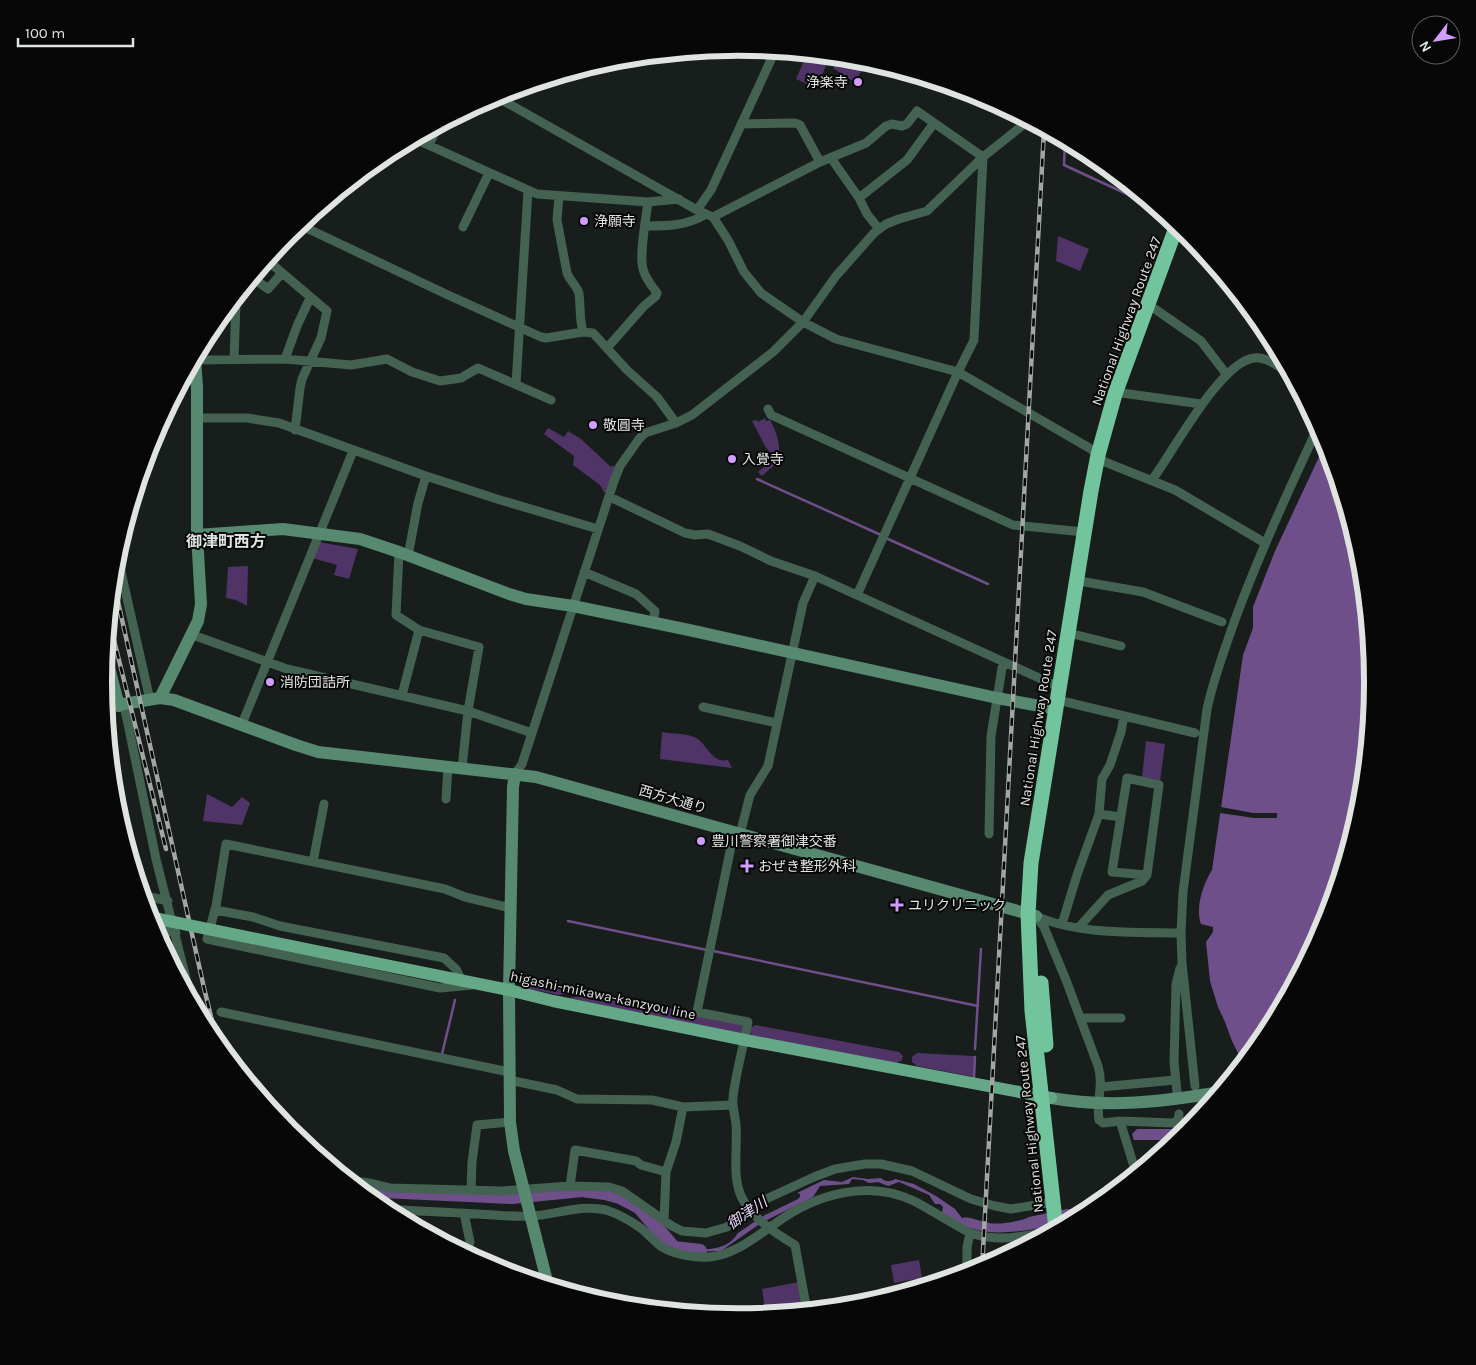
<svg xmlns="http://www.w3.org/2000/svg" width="1476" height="1365" viewBox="0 0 1476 1365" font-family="Karla,'Noto Sans JP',sans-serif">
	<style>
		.green { fill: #503367 }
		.water { fill: #6f4f8a }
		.pier { fill: #181e1b }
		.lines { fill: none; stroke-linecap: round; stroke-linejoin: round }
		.stream { stroke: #6f4f8a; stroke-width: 2.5 }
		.river { stroke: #6f4f8a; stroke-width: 14 }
		.street { stroke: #436252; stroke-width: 9 }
		.secondary { stroke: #568970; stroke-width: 12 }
		.primary { stroke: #65a887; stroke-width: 12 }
		.highway { stroke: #72c49c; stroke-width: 15 }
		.rail-casing { stroke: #a2a7a4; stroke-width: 4.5 }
		.rail { stroke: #060706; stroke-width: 2.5; stroke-dasharray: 8; stroke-linecap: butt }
		.primary-bridge { stroke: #65a887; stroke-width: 12 }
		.poi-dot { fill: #d19dfe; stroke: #060706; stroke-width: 2 }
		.labels { text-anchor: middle; stroke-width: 4; stroke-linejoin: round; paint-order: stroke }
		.poi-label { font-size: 14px; fill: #e0e4e1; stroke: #060706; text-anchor: start }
		.street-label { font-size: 14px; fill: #e0e4e1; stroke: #060706 }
		.water-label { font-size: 15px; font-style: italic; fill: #eddbfe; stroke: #060706 }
		.quarter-label { font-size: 16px; font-weight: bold; fill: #e0e4e1; stroke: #060706 }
		.rim { fill: none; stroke: #e0e4e1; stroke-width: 6 }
	</style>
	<rect width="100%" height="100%" fill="#181e1b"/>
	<path class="green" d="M 807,54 L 830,57 L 816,88 L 796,79 Z
		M 840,58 L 868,62 L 854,82 L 833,68 Z
		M 1058,236 L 1089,249 L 1080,271 L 1056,261 Z
		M 765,418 L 766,421 L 770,420 C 778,434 780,444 779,461 L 762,476 L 758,472 L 774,458 L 765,446 L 752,421 L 757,420 L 758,422 Z
		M 548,428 L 564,437 L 568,431 L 581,439 L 611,467 L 613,465 L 616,468 L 607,493 L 604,492 L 600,485 L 573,465 L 574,456 L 544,434 Z
		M 319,542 L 358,549 L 349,579 L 334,575 L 337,565 L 312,558 Z
		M 248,566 L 247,606 L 236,600 L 226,598 L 228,567 Z
		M 662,732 C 671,734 685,733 694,737 C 707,742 711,764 728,760 L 732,768 L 660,759 Z
		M 1146,741 L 1165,744 L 1160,782 L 1142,777 Z
		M 207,794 L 232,807 L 242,797 L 250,803 L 242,825 L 203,821 Z
		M 518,975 L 527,978 L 583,990 L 559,995 L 525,988 L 521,984 Z
		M 596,993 L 742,1023 L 744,1025 L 743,1034 L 569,998 Z
		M 755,1025 L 899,1052 L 903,1056 L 902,1060 L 897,1063 L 751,1036 L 751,1028 Z
		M 917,1053 L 974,1056 L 974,1077 L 917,1066 L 912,1062 L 912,1057 Z
		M 919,1260 L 922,1278 L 894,1283 L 891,1265 Z
		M 799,1282 L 802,1302 L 765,1309 L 762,1289 Z"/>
	<path class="water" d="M 1326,442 L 1361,559 L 1373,683 L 1361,807 L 1325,926 L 1266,1036 L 1243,1063 L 1232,1041 L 1225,1022 L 1218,1007 L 1210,981 L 1206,942 L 1213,932 L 1213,927 L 1201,924 C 1195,908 1203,884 1212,870 L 1243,655 L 1253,628 L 1253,607 L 1275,551 Z
		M 1181,1126 L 1186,1126 L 1186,1132 L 1176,1140 L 1134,1140 L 1132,1134 L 1137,1129 L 1177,1129 Z
		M 853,1177 L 868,1179 L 881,1178 C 885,1182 890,1182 895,1179 L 914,1184 L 936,1196 L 955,1209 L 962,1218 C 971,1216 980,1222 989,1223 C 996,1225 1023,1221 1029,1217 L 1067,1209 L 1076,1210 L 1087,1203 L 1103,1200 C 1092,1209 1081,1218 1068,1223 C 1060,1226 1049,1226 1041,1228 C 1005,1234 972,1238 942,1212 L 943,1207 L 940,1204 L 935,1204 L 929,1195 L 899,1182 L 888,1186 L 878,1182 L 869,1183 L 863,1180 L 852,1179 L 849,1184 L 820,1186 L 813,1197 L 761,1223 L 721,1251 L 692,1252 L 676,1249 C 697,1249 726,1254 738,1233 L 763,1216 L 798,1199 L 800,1197 L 800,1194 L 797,1193 L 824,1180 L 842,1182 Z"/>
	<path class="pier" d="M 1221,807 L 1253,813 L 1277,813 L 1277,818 L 1254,818 L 1220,813 Z"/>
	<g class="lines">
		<path class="stream" d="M 1065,141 L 1064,165 L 1155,207
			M 757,479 L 881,535
			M 888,539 L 988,584
			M 568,921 L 707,950
			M 713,951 L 978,1006
			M 975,1049 L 981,949
			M 442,1054 L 455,1000
			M 974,1077 L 975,1057"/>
		<path class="river" d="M 361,1190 L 512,1197 L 582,1190 L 605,1193 L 620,1197 L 639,1207 L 674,1248 L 700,1251"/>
		<path class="street" d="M 495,96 L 697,210 L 713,217 L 728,240 L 744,272 L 761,293 L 803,322 L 836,339 L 958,372 L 1091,449 L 1105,462 L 1175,490 L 1265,543
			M 741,124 L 795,123 L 800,125 L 820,162
			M 415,139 L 537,194 L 648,202 L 679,199
			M 429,145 L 438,126
			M 831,158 L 859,198 L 867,214 L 879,229
			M 1121,179 L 1120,182 L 1130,187
			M 559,196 L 557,220 L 567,273 C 570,281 578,287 579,294 C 581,309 579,317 583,332
			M 859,198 L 907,160 L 934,123
			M 697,210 L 711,190 L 775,51
			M 713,217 L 820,162 L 866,143 L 886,126 L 892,124 L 902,126 L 907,124 L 917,111 L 983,157
			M 300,225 L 448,295 L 541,337 L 546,338 L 583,332 L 593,333 L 627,370 L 657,397 L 676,423
			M 646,226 C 667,226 687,226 706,214
			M 463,227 L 489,173
			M 267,260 L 327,311 L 321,338 L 302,379 L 300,388 L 295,430
			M 253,278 L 268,289 L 282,273
			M 232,303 L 236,303 L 234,359
			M 1155,309 L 1201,341 L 1227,375
			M 607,348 L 644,306 L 656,296 L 657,293 C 651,285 645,278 643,269 C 639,254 646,219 648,202
			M 285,359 L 297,326 L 310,298
			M 195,360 L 285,359 L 351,365 L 387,359 L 412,372 L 440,381 L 461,378 L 478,368 L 551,400
			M 516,384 L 528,191
			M 1122,393 L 1201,404
			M 768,409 L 771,415 L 1013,525 L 1084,532
			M 196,418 L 247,418 L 279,423 L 426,476 L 497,499 L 598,529
			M 1152,480 C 1173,452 1220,362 1254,358 C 1266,356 1279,367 1289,373
			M 610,497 L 685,533 L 695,535 L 708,534 L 740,546 L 771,561 L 815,576 L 1059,687
			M 399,552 L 396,615 L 419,630 L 479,647 L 468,711 L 462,768
			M 117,554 L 150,700
			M 408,556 L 418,503 L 426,476
			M 584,572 L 636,594 L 655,611 L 653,623
			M 1085,582 L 1143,592 L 1222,622
			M 857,595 L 958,372 L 974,340 L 983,157
			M 190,634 L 287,669 L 468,711 L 532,733
			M 1077,635 L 1121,646
			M 402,695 L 419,630
			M 1066,702 L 1195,733
			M 124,705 L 156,859 L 192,1002
			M 703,707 L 777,723
			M 242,724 L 353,451
			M 515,774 L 522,764 L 614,481 L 620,466 L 639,439 L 645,433 L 676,423 L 692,415 L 773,352 L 803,322 L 836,276 L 874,233 L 886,224 L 899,219 L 927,211 L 983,157 L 1028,121
			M 446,799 L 448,766
			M 1099,814 L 1121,817
			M 734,832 L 697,1012 L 748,1022 C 744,1045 735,1075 733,1098 C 732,1107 735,1115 736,1124 C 738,1148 731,1179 743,1200 C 755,1220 775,1233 795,1245 L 807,1311
			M 740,834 L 750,795 L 768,766 L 803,603 L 815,576
			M 989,834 L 991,736 L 1003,662
			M 313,862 L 324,804
			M 142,895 L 168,901
			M 215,910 L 253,917 L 280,926 L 444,958 L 456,969 L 462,981
			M 1036,916 L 1044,927 L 1066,980 L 1098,1066 C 1104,1085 1096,1100 1099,1120 L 1103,1123 L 1120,1121 L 1136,1173
			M 1036,916 C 1078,935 1136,932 1181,933
			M 1062,924 L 1077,875 L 1099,814 L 1102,779 L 1110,765 L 1121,732 L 1124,716
			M 1079,927 L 1108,895 L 1142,881 L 1147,875 L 1159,785 L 1127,778 L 1112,872 L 1147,875
			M 153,928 L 176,933
			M 472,985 L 440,988 L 207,939 L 216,906 L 226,844 L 445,889 L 465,897 L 511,908
			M 221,1012 L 509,1072
			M 1080,1018 L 1121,1018
			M 509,1080 L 557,1090 L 577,1099 L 652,1100 L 683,1107 L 733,1105
			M 1195,1086 L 1182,963 L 1181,933 L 1183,892 L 1207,709 C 1214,677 1225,648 1236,617 C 1260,552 1289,490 1318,427
			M 1101,1087 L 1175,1080
			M 1177,1092 L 1174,1062 L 1176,984 L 1180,968
			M 1196,1111 L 1196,1120
			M 1120,1121 L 1173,1123 L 1178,1120 L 1179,1114
			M 348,1180 L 369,1183 L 390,1188 L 502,1191 L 570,1186 L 609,1187 L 622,1191 L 672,1226 L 682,1231 L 706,1233 L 727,1227 L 753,1205 L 814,1177 L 835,1169 L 865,1164 L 881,1164 L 912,1171 L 971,1199 L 995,1206 L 1011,1209 L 1054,1202
			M 570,1186 L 575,1150 L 636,1161 L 641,1165 L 666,1172
			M 471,1190 L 472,1162 L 477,1125 L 510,1122
			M 383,1209 C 415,1211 446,1212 478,1214 C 495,1215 513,1217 531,1216 C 556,1215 580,1204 606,1210 C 619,1214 631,1221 642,1229 C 649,1235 655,1242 662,1247 C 675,1255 695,1258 710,1257 C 734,1255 757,1236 776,1223 C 816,1194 868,1179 914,1201 C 933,1211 951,1223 970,1233 C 1002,1243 1021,1236 1053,1231
			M 464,1213 L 470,1242 L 467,1254
			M 664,1221 L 666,1172 L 676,1142 L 683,1107
			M 967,1274 L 967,1247 L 970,1233"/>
		<path class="secondary" d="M 197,535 L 283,529 L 360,539 L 399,552 L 509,594 L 526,599 L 573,606 L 689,630 L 997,698 L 1056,709
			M 106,656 L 119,706
			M 160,698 L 198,621 L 201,604 L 197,535 L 197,387 L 195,358
			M 105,707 L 160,698 L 174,700 L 296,745 L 318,752 L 536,777 L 1036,916
			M 515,774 L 513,787 L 509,990 L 510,1122 L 514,1151 L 548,1285
			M 1051,1098 C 1107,1108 1163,1102 1220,1092"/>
		<path class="primary" d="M 325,953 L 509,990 L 553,1001 L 745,1040 L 1051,1098"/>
		<path class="highway" d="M 1041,983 L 1046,1045
			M 1056,1229 L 1032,1011 L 1028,914 L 1031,863 L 1091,491 L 1098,455 L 1115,394 L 1177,225"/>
		<defs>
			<path id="rail" d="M 113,579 L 204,988 L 218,1045
				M 109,620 L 166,849
				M 982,1269 L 1044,130"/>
		</defs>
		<use href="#rail" class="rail-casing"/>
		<use href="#rail" class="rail"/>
		<path class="primary-bridge" d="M 149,917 L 325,953"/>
	</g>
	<g class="poi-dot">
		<circle cx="858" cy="82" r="5"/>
		<circle cx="584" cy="221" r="5"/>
		<circle cx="593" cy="425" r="5"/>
		<circle cx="732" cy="459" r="5"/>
		<circle cx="270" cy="682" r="5"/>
		<circle cx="701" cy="841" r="5"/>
		<path d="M744.5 858.5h5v5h5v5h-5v5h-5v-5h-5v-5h5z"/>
		<path d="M894.5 897.5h5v5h5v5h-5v5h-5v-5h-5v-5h5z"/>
	</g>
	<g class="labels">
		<g class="poi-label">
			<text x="848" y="87" text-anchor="end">浄楽寺</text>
			<text x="594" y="226">浄願寺</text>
			<text x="603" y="430">敬圓寺</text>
			<text x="742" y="464">入覺寺</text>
			<text x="280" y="687">消防団詰所</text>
			<text x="711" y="846">豊川警察署御津交番</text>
			<text x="758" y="871">おぜき整形外科</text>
			<text x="908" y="910">ユリクリニック</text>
		</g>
		<g class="street-label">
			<text transform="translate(1126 321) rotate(-70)" y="5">National Highway Route 247</text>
			<text transform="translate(1038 718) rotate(-81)" y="5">National Highway Route 247</text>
			<text transform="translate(673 799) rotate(16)" y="5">西方大通り</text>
			<text transform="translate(603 995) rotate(12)" y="5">higashi-mikawa-kanzyou line</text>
			<text transform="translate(1029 1124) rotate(-96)" y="5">National Highway Route 247</text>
		</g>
		<g class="water-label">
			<text transform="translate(747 1213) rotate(-34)" y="5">御津川</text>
		</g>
		<g class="quarter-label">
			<text x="226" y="547">御津町西方</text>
		</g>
	</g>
	<path d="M0 0H1476V1365H0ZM112 682a626 626 0 1 1 1252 0a626 626 0 1 1-1252 0Z" fill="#060706" fill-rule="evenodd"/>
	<path class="rim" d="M112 682a626 626 0 1 1 1252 0a626 626 0 1 1-1252 0Z"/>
	<g transform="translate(1436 40) rotate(239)"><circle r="24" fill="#060706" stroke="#5d5f5e"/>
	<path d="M0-4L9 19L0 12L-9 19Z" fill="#d19dfe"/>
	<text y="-8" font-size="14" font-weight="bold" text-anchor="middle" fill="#e0e4e1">N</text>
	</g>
	<path d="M18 38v8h115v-8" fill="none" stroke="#e0e4e1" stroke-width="2.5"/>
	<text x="25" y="38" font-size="15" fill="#e0e4e1" stroke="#060706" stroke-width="4" paint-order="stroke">100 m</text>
</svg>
